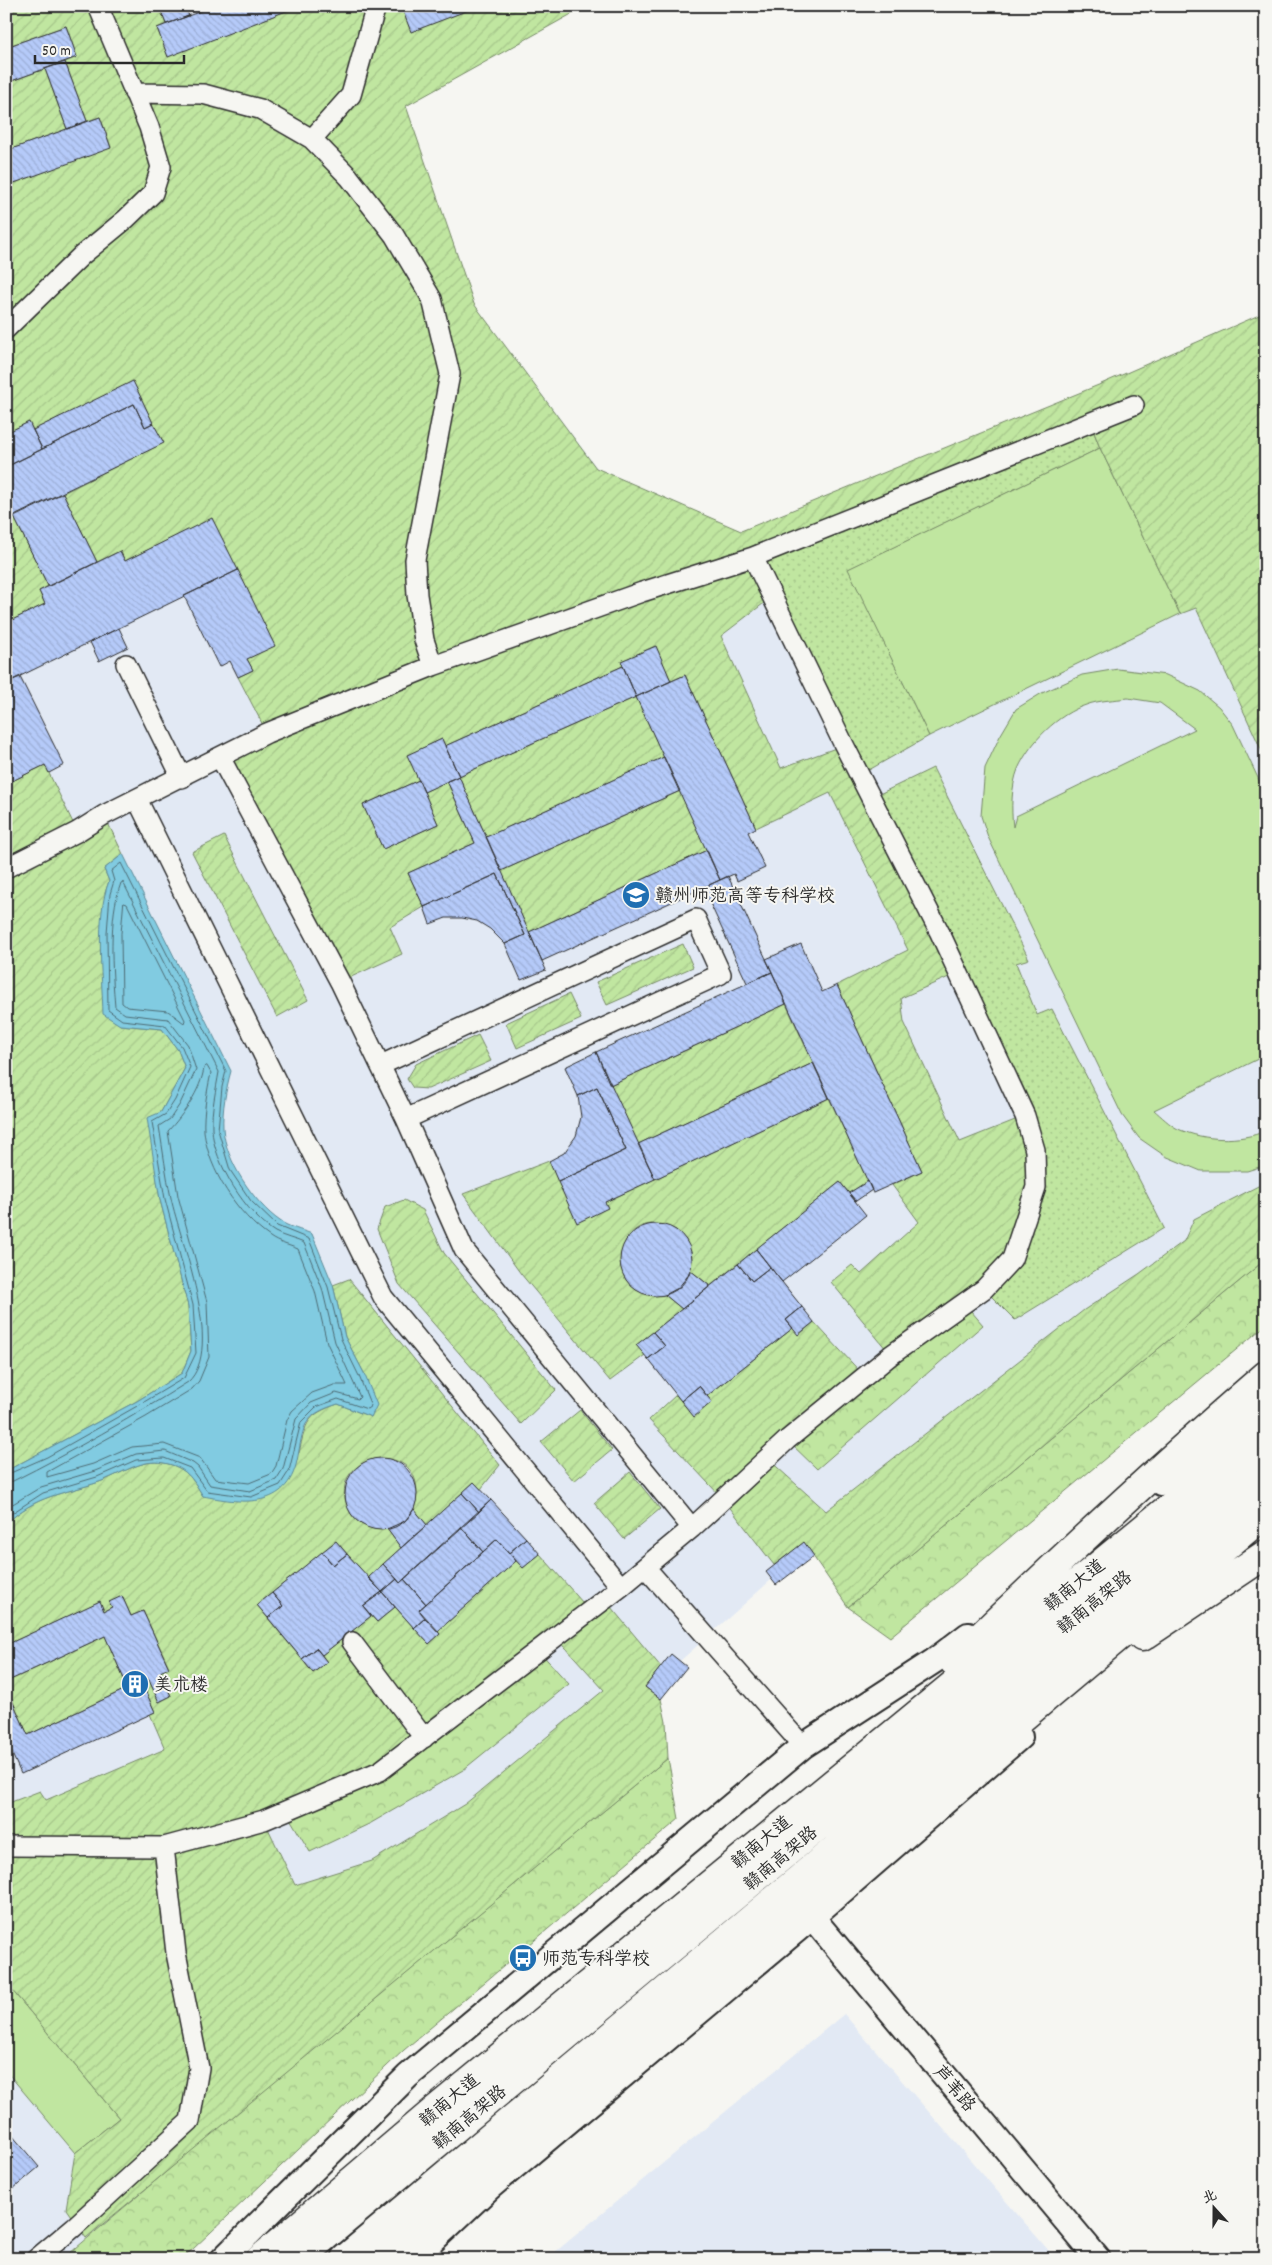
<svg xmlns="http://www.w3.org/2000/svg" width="1272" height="2265" viewBox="0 0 1272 2265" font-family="Dekko,'LXGW WenKai TC',sans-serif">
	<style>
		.built { fill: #e2e9f4 }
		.grass { fill: url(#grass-dots); stroke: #768866 }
		.forest { fill: url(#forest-crowns); stroke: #768866 }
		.park { fill: #c0e6a0; stroke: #768866; fill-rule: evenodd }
		.garden { fill: url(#garden-furrows); stroke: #768866; fill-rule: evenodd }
		.water { fill: #81cbe1; stroke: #5f8b98 }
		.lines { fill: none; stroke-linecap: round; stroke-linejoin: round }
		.shore { stroke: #4d6b74; stroke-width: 1 }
		.building { fill: url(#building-back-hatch); stroke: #2b2b2b }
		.minor-casing { stroke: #2b2b2b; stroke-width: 22 }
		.tertiary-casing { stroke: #2b2b2b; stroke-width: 28 }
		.primary-casing { stroke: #2b2b2b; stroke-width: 31 }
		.trunk-casing { stroke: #2b2b2b; stroke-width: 31 }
		.minor { stroke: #f6f6f2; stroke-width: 19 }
		.tertiary { stroke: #f6f6f2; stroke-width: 24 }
		.primary { stroke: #f6f6f2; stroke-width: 28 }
		.trunk { stroke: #f6f6f2; stroke-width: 28 }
		.labels { text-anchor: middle; stroke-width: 4; stroke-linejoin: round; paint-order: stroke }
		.poi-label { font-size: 18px; fill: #2b2b2b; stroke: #f6f6f2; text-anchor: start }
		.street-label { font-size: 18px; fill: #2b2b2b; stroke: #f6f6f2 }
	</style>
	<defs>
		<pattern id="grass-dots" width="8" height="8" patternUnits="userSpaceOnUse" patternTransform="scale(1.25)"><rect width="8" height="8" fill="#c0e6a0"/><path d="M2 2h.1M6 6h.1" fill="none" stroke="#a5c58a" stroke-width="1.8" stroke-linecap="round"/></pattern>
		<pattern id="forest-crowns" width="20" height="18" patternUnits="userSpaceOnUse" patternTransform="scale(1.25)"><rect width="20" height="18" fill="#c0e6a0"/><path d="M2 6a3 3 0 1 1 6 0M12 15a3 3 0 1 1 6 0" fill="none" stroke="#a5c58a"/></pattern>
		<pattern id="garden-furrows" width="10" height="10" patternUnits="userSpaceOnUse" patternTransform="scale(1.25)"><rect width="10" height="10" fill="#c0e6a0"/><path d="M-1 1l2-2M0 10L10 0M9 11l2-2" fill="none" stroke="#a5c58a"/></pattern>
		<pattern id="building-back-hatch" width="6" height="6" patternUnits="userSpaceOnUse" patternTransform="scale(1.25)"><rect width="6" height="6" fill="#b5caf9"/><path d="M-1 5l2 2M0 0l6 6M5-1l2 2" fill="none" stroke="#9caed6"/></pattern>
	</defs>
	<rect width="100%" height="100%" fill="#f6f6f2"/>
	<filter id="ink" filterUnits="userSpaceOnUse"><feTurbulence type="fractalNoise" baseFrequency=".02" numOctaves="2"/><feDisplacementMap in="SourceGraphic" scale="10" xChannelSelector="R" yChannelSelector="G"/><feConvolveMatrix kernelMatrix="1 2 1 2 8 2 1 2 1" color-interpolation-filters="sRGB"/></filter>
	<g filter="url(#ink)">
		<path class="built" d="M 6,6 L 586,6 L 406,106 L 474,304 L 597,468 L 741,531 L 1101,384 L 1266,312 L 1266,1259 L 848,1607 L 814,1556 L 776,1585 L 771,1580 L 680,1661 L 687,1667 L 661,1699 L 666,1722 L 193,2149 L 63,2259 L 6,2259 Z
			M 844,2014 L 1056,2259 L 559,2259 L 554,2253 Z"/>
		<path class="grass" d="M 1090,422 L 1100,448 L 849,569 L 929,736 L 860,775 L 753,557 Z
			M 933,768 L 1029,959 L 1016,963 L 1037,1015 L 1052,1009 L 1164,1228 L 1015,1320 L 984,1289 L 1035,1150 L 871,798 Z"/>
		<path class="forest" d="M 1266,1259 L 1266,1325 L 890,1637 L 848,1607 Z
			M 965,1304 L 983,1325 L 817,1469 L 787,1440 Z
			M 538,1650 L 569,1684 L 463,1770 L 371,1823 L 310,1852 L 286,1812 Z
			M 668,1758 L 679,1819 L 404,2050 L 193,2249 L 181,2259 L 63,2259 L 193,2149 Z"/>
		<path class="park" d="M 1100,448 L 1180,614 L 929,736 L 848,569 Z
			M 1118,669 L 1166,675 L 1200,691 L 1219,707 L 1233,725 L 1266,795 L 1266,1055 L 1154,1110 C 1161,1116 1170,1125 1178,1129 C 1206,1141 1238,1142 1266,1131 L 1266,1165 L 1247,1171 L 1201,1171 L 1165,1156 L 1139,1138 L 1122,1115 L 988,837 L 981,816 L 985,768 L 1000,736 L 1016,709 L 1042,693 L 1082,675 ZM 1128,698 L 1160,703 L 1195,729 L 1016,816 L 1013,827 C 1011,809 1011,787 1018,769 C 1030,742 1058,714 1086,705 C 1099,700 1115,700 1128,698 Z
			M 6,1983 L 119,2118 L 75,2153 L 6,2071 Z"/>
		<path class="garden" d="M 6,6 L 159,6 L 166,24 L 157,28 L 168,56 L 299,6 L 401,6 L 411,31 L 479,6 L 586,6 L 406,106 L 474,304 L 596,468 L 741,531 L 1101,384 L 1266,312 L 1266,760 L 1196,608 L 1180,614 L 1100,448 L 1090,422 L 754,558 L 772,597 L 721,636 L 781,768 L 844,745 L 958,973 L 901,998 L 904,1022 L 960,1142 L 1025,1116 L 1035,1150 L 1012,1259 L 891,1355 L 831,1282 L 852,1265 L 861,1274 L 919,1222 L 892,1185 L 922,1171 L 837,985 L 908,950 L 830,793 L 756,828 L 685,675 L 671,681 L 655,646 L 622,661 L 623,666 L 445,746 L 442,739 L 408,755 L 419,780 L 363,805 L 383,849 L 438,824 L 424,792 L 447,781 L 475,843 L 408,873 L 424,907 L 390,927 L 402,954 L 340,982 L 220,757 L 267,733 L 238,677 L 253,670 L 247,659 L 212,519 L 125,561 L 120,551 L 97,562 L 63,493 L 163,443 L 133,382 L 33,430 L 29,422 L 6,433 L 6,186 L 111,147 L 100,117 L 87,121 L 65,62 L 77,57 L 66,26 L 6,47 Z
			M 45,69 L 67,129 L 6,151 L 6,83 Z
			M 14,517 L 48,586 L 39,591 L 45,604 L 6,623 L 6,520 Z
			M 636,697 L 664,757 L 486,837 L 459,776 Z
			M 45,765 L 77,831 L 104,815 L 123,854 L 104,869 L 109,881 L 105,893 L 120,1025 L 162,1029 L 178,1050 L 185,1068 L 161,1112 L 155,1164 L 160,1200 L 188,1306 L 191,1351 L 182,1373 L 137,1401 L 6,1471 L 6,784 Z
			M 680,791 L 707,850 L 529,932 L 501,871 Z
			M 224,836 L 308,1000 L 277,1017 L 192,852 Z
			M 683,944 L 693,967 L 607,1005 L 596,982 Z
			M 569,994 L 581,1019 L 517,1048 L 506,1023 Z
			M 786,1004 L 813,1063 L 638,1144 L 610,1085 Z
			M 478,1035 L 491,1061 L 428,1089 L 413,1088 L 407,1079 L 416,1064 Z
			M 829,1098 L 868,1181 L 849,1193 L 840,1182 L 710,1286 L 690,1270 C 694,1259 690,1246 683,1237 C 677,1230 670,1226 660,1225 C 613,1215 601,1301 665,1295 L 682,1309 L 637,1345 L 645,1355 L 610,1381 L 521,1274 L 463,1194 L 549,1161 L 577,1222 L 605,1202 Z
			M 1266,1182 L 1266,1259 L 848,1607 L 804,1543 L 774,1565 L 724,1500 L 649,1420 L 676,1395 L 694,1416 L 712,1402 L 707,1396 L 793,1328 L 799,1335 L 814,1322 L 865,1377 L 768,1459 L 826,1511 L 1084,1310 L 1139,1274 L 1184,1241 L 1194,1219 Z
			M 404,1200 L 423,1210 L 444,1253 L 556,1390 L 521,1424 L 399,1284 L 377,1229 L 385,1207 Z
			M 349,1279 L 500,1465 L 481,1489 L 474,1482 L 427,1525 L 414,1509 C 436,1434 320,1450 349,1510 C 356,1525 371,1530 387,1529 L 401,1548 L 368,1578 L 336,1541 L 257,1605 L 313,1673 L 327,1662 L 322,1655 L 371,1616 L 377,1622 L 395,1607 L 429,1644 L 440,1634 L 438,1631 L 516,1561 L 523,1568 L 540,1554 L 590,1611 L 605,1600 L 661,1667 L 645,1687 L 661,1699 L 666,1722 L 668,1758 L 86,2238 L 66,2209 L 75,2153 L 119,2118 L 6,1983 L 6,1804 L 40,1791 L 46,1800 L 165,1749 L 150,1714 L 155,1712 L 141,1681 L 148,1678 L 159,1702 L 171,1696 L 160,1672 L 169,1667 L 143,1611 L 131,1616 L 122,1596 L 110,1603 L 112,1607 L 104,1611 L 99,1602 L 6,1645 L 6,1524 C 35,1495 64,1494 99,1482 C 120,1475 141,1458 164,1463 C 186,1467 192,1478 203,1496 L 299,1453 C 306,1422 306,1415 338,1404 L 371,1417 L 364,1373 L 345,1337 L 333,1285 ZM 556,1637 L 604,1690 L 465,1804 L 372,1861 L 295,1885 L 264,1820 L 380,1771 Z
			M 580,1410 L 612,1450 L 574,1481 L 541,1442 Z
			M 630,1472 L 660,1509 L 624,1539 L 594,1503 Z
			M 105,1636 L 128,1688 L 28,1735 L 6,1687 L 6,1682 Z"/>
		<path class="water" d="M 123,854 L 231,1071 C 226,1089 222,1110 223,1128 C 225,1160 254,1203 280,1221 C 288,1227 302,1230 312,1234 L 333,1285 L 345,1337 L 364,1373 L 377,1405 L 371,1417 L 338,1404 C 326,1408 313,1412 306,1424 C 301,1433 299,1454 296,1465 C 284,1510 239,1503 203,1496 C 192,1478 186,1467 164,1463 C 141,1458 120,1475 99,1482 C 64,1494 35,1495 6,1524 L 6,1471 L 137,1401 L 182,1373 L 191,1351 L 188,1306 L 160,1200 L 147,1118 L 161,1112 L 185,1068 L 178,1050 L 162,1029 L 120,1025 L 103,1014 C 102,974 95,917 109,881 L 104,869 Z"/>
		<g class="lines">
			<path class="shore" d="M 124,903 L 127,904 L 185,1020 L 184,1023 L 168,1011 L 127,1007 L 122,1003 L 121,934 Z
				M 207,1066 L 211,1073 C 207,1091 203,1113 204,1131 C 208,1170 238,1215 270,1237 C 278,1243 289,1245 298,1249 L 315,1291 L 327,1343 L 347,1385 L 334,1385 L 312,1393 L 292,1411 L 287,1420 L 276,1466 L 271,1474 L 249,1483 L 215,1479 L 200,1458 L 164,1444 L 132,1447 L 93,1464 L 47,1477 L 47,1472 L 146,1417 L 192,1389 L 199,1381 L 209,1357 L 207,1302 L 178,1196 L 168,1131 C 183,1115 201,1090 204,1068 Z
				M 6,1475 L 47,1457 L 139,1405 L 184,1378 L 196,1353 L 193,1305 L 165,1199 L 152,1122 L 166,1114 L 175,1100 L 190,1067 L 182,1047 L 165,1025 L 122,1020 L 108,1010 L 107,933 L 110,894 L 114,881 L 111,871 L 121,863 L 226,1071 L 222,1087 L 218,1130 L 230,1170 L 251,1201 L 277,1226 L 309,1239 L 328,1287 L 341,1339 L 359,1376 L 371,1406 L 367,1409 L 338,1399 L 316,1407 L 301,1422 L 289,1471 L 280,1485 L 251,1497 L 207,1491 L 190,1468 L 164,1458 L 136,1460 L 97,1477 L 43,1493 L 6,1517
				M 6,1482 L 13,1481 C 73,1451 131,1418 188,1382 C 225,1348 180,1241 171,1198 C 166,1175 163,1150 159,1126 L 170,1119 L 180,1104 L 196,1070 L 188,1045 L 168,1019 L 125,1014 L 115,1007 C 112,970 108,918 121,883 L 123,882 L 219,1072 C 216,1090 211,1110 212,1129 C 213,1162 247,1215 275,1232 C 284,1237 295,1239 304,1243 L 322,1288 L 335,1342 L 360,1397 L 358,1399 L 336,1393 L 311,1403 L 296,1419 L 283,1469 L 276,1480 L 250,1491 L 210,1485 L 198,1467 L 193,1463 L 165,1451 L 136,1454 L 95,1471 L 41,1487 L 6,1508"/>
		</g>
		<path class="building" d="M 159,6 L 185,6 L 189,16 L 166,24 Z
			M 214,6 L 299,6 L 168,57 L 157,28 Z
			M 401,6 L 479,6 L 411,32 Z
			M 66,26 L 77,57 L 6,83 L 6,47 Z
			M 65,62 L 87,121 L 67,129 L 45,69 Z
			M 100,117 L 111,148 L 6,186 L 6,151 Z
			M 133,381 L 153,423 L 145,427 L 134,404 L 42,449 L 33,430 Z
			M 134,404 L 145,427 L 153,423 L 164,443 L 6,520 L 6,467 Z
			M 29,422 L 42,449 L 6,467 L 6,433 Z
			M 63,493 L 97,562 L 48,586 L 14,517 Z
			M 212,518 L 238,570 L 6,683 L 6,623 L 45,604 L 39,591 L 120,551 L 125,561 Z
			M 238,570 L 275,646 L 247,659 L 253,670 L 238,677 L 230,661 L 219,667 L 184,596 Z
			M 119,628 L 128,647 L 99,661 L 90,642 Z
			M 656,646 L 671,681 L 636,697 L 621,661 Z
			M 623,666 L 636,697 L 459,776 L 445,746 Z
			M 685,675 L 756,828 L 748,832 L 765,868 L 737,881 L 734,874 L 720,880 L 636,697 Z
			M 20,677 L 64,765 L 49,773 L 45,765 L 6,784 L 6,683 Z
			M 442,739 L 459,776 L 424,792 L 407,755 Z
			M 664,757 L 680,791 L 501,871 L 486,837 Z
			M 459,776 L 546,970 L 521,980 L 505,944 L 525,935 L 497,874 L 424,907 L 408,873 L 475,843 L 447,781 Z
			M 419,780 L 438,824 L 383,849 L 363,805 Z
			M 707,850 L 720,880 L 542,961 L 529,932 Z
			M 497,874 L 525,935 L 505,944 L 490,929 L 477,921 L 462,918 L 446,918 L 430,924 L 424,907 Z
			M 728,876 L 772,972 L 747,983 L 703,888 Z
			M 801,944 L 822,992 L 837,985 L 922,1171 L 873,1193 L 766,959 Z
			M 772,972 L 786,1004 L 610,1085 L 596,1052 Z
			M 596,1052 L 655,1179 L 605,1202 L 608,1208 L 577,1223 L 558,1182 L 626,1150 L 597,1087 L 578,1096 L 565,1067 Z
			M 813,1063 L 829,1098 L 655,1179 L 638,1144 Z
			M 597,1087 L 626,1150 L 558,1182 L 549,1161 L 564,1153 L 576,1136 L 581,1117 L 578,1096 Z
			M 868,1181 L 872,1190 L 856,1201 L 849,1193 Z
			M 840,1182 L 866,1215 L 782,1282 L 756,1249 Z
			M620 1260a36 36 0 1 1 72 0a36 36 0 1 1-72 0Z
			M 756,1249 L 770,1267 L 752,1281 L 738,1264 Z
			M 738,1264 L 752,1281 L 770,1267 L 802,1307 L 786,1320 L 793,1328 L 707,1396 L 699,1386 L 681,1401 L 648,1359 L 665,1346 L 653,1332 Z
			M 690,1270 L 710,1286 L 682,1309 L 665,1295 L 678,1288 L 687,1277 Z
			M 802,1307 L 814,1322 L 798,1335 L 786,1320 Z
			M 653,1332 L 665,1346 L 648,1359 L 636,1345 Z
			M 699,1386 L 712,1402 L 694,1417 L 681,1401 Z
			M345 1494a36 36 0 1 1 72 0a36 36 0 1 1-72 0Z
			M 474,1482 L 491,1500 L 479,1512 L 462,1493 Z
			M 462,1493 L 479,1512 L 400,1583 L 383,1564 Z
			M 491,1500 L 526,1538 L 509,1553 L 497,1539 L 483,1552 L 461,1527 Z
			M 414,1509 L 427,1525 L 401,1548 L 387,1529 L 405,1521 Z
			M 461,1527 L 483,1552 L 426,1604 L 404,1579 Z
			M 526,1538 L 540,1554 L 523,1568 L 509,1553 Z
			M 497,1539 L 516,1561 L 438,1631 L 419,1610 Z
			M 336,1541 L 347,1554 L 333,1565 L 322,1552 Z
			M 804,1542 L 814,1556 L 776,1585 L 766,1572 Z
			M 322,1552 L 333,1565 L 347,1554 L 382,1592 L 363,1606 L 371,1616 L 322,1655 L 316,1648 L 302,1659 L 268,1618 L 283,1606 L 272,1593 Z
			M 383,1564 L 397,1579 L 382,1592 L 368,1578 Z
			M 397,1579 L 400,1583 L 404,1579 L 426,1604 L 419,1610 L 425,1618 L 414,1628 L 382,1592 Z
			M 382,1592 L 395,1607 L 377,1622 L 363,1606 Z
			M 272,1593 L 283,1606 L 268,1618 L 257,1605 Z
			M 122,1596 L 131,1616 L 143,1611 L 169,1668 L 160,1672 L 171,1696 L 159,1702 L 148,1678 L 141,1681 L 155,1712 L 21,1774 L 9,1747 L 6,1748 L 6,1687 L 28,1735 L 128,1688 L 105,1636 L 6,1682 L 6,1645 L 100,1601 L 104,1611 L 112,1607 L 109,1602 Z
			M 425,1618 L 440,1634 L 429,1644 L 414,1628 Z
			M 316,1648 L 327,1662 L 313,1673 L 302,1659 Z
			M 671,1654 L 687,1667 L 661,1699 L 645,1687 Z
			M 6,2128 L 39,2167 L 6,2195 Z"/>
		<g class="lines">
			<defs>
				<path id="minor" d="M 134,93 L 203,94 L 260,109 L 312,139 L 349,177 L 394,235 L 432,299 L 450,374 L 415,560 L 417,595 L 424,640 L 433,666
					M 312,139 L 351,95 L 376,6
					M 6,329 L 81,256 L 126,219 L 153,193 L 161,167 L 149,127 L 98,6
					M 753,557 L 1134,405
					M 126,664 L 182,778
					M 220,757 L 340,982 L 406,1119 L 464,1250 L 692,1528
					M 137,799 L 383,1297 L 621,1587
					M 6,868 L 77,832 L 104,815 L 267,733 L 433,666 L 642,592 L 753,557 L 844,745 L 940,933 L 1025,1116 L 1035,1150 L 1036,1187 L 1012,1259 L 984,1289 L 891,1355 L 787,1440 L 692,1528 L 621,1587 L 380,1771 L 264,1820 L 164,1847 L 6,1846
					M 381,1065 L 696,919 L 721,974 L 406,1119
					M 645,1567 L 803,1746
					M 352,1642 L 424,1738
					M 36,2259 L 74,2227 L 190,2121 L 199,2068 L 176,1953 L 164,1847"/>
				<path id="tertiary" d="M 1161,1483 L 1266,1401
					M 812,1917 L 1098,2259
					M 223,2259 L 408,2076 L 803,1746 L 934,1661 L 968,1635
					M 413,2259 L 490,2187 L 812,1917 L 1020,1737"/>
				<path id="primary" d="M 1142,1637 L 1266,1554
					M 954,1662 C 1056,1563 1158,1468 1266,1375
					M 260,2259 L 434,2111 L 1266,1428
					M 378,2259 L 1266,1513"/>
				<path id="trunk" d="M 298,2259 L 815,1829 L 1266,1463
					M 345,2259 L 1266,1488"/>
			</defs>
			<use href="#minor" class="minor-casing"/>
			<use href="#tertiary" class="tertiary-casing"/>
			<use href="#primary" class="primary-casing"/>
			<use href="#trunk" class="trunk-casing"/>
			<use href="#minor" class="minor"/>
			<use href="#tertiary" class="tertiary"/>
			<use href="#primary" class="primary"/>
			<use href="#trunk" class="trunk"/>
		</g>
	</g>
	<defs>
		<symbol id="university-disc" viewBox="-11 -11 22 22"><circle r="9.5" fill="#1f6fb2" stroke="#f6f6f2"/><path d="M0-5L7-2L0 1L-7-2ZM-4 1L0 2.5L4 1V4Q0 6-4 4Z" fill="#fff"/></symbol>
		<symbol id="building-disc" viewBox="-11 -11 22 22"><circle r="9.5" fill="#1f6fb2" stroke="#f6f6f2"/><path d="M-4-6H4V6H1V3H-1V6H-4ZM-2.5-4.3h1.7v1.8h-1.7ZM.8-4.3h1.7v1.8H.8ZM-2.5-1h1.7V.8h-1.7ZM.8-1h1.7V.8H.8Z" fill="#fff"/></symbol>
		<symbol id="bus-disc" viewBox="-11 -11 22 22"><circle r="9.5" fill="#1f6fb2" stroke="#f6f6f2"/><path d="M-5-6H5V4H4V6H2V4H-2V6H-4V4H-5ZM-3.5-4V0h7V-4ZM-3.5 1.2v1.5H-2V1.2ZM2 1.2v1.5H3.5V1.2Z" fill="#fff"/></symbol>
	</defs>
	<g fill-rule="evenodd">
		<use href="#university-disc" x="620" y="879" width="32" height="32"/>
		<use href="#building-disc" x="119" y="1668" width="32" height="32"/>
		<use href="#bus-disc" x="507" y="1942" width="32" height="32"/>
	</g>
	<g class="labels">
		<g class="poi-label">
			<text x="655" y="901">赣州师范高等专科学校</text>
			<text x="154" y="1690">美术楼</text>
			<text x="542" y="1964">师范专科学校</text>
		</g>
		<g class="street-label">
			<text transform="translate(1074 1585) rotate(-39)" y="6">赣南大道</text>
			<text transform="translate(1094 1602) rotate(-39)" y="6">赣南高架路</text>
			<text transform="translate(761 1842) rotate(-40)" y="6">赣南大道</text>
			<text transform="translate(780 1858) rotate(-40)" y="6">赣南高架路</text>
			<text transform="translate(955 2088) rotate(50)" y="6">芦苇路</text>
			<text transform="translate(449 2100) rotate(-40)" y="6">赣南大道</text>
			<text transform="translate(469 2117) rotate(-40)" y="6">赣南高架路</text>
		</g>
	</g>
	<rect width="1272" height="2265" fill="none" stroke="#f6f6f2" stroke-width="25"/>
	<rect x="12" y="12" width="1247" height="2240" fill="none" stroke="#2b2b2b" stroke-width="2" filter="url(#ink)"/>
	<g transform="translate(1214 2208) rotate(339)" stroke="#f6f6f2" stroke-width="4" paint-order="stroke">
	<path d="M0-4L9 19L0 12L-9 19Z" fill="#2b2b2b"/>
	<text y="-8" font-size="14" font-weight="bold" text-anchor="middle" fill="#2b2b2b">北</text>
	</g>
	<path d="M35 55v8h149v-8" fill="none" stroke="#2b2b2b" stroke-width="2.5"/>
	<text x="42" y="55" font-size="15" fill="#2b2b2b" stroke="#f6f6f2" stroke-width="4" paint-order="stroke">50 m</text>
</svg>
